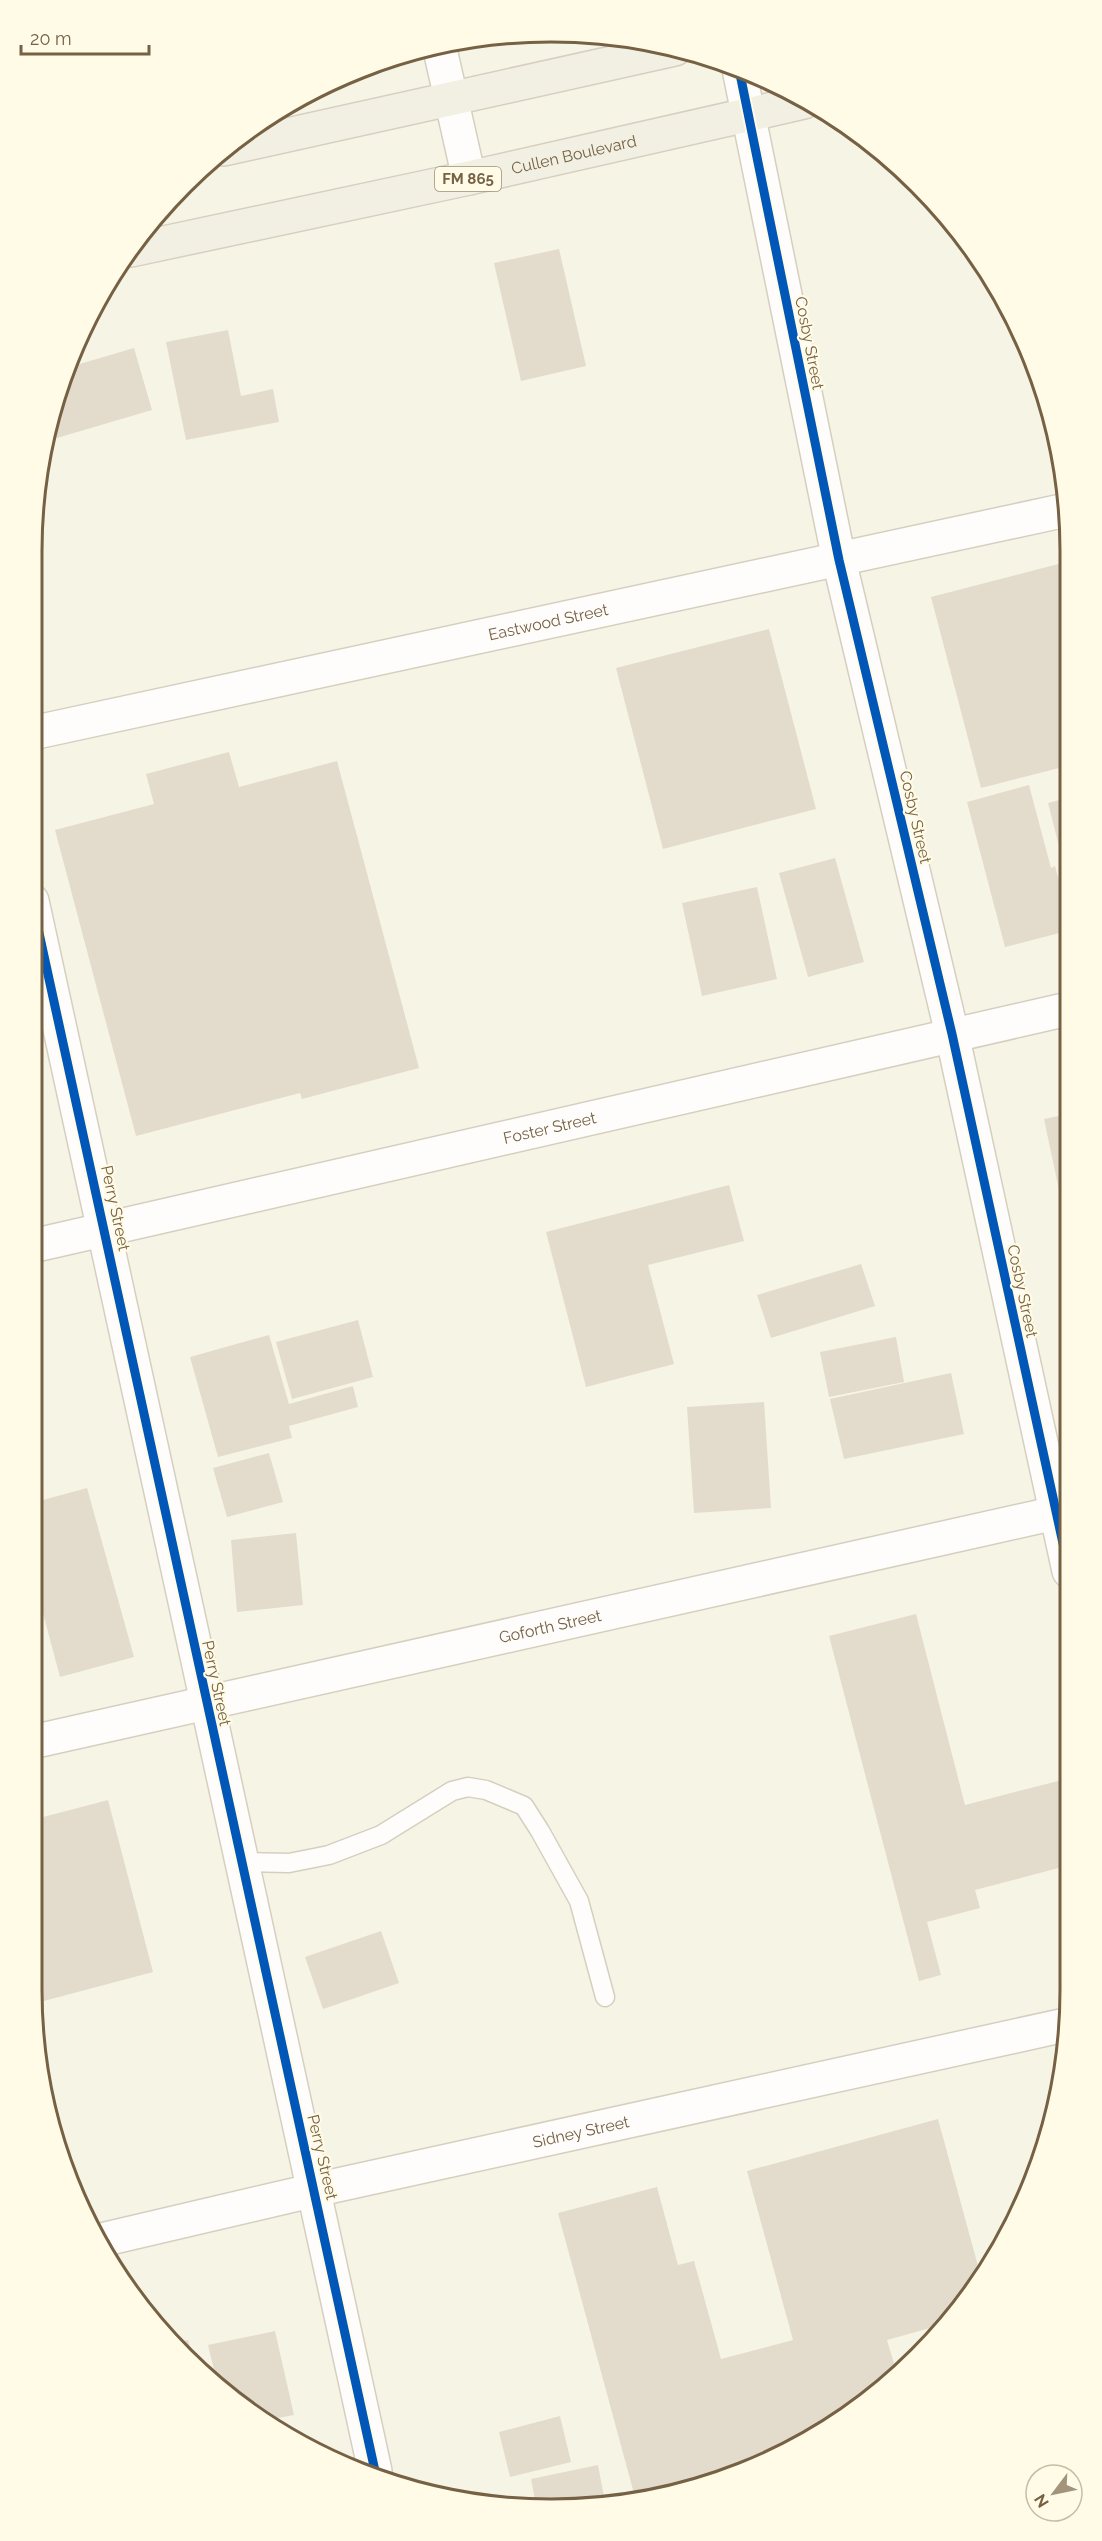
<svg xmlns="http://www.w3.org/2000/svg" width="1102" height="2541" viewBox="0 0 1102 2541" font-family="Raleway,sans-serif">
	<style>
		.building { fill: #e3dccd }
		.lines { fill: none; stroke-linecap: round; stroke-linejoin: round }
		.service-casing { stroke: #d6cfc0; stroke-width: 21 }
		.minor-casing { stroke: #d6cfc0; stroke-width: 36 }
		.primary-casing { stroke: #d6cfc2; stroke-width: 36 }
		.service { stroke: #fefdfb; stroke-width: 18 }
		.minor { stroke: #fefdfb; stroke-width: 33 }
		.primary { stroke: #f2f0e2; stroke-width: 33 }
		.cycleway-casing { stroke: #fffbe6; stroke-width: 13 }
		.cycleway { stroke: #0057b8; stroke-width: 9 }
		.labels { text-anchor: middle; stroke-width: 4.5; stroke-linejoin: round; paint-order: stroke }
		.shield { fill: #fffbe6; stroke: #9f8f75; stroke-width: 1.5 }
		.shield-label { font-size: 15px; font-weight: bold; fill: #766144 }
		.street-label { font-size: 16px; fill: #766144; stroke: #fffbe6 }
		.rim { fill: none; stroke: #766144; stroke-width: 3 }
	</style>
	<rect width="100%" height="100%" fill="#f6f4e5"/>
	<path class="building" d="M 559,249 L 586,366 L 521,381 L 494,263 Z
		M 228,330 L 241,396 L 273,389 L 279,422 L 186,440 L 166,342 Z
		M 134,348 L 152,410 L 50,440 L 59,384 L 66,368 Z
		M 1066,562 L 1067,766 L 981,788 L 931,597 Z
		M 769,629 L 816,809 L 663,849 L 616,668 Z
		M 229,752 L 239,787 L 337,761 L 419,1068 L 302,1099 L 300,1093 L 136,1136 L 55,830 L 154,804 L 146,774 Z
		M 1029,785 L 1051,868 L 1055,866 L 1067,912 L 1067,931 L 1005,947 L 967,802 Z
		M 1067,798 L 1067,874 L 1066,874 L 1048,803 Z
		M 835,858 L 864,962 L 808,977 L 779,873 Z
		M 757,887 L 777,979 L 702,996 L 682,903 Z
		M 1068,1114 L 1068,1227 L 1067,1228 L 1044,1119 Z
		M 729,1185 L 744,1241 L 648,1265 L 674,1364 L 586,1387 L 546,1232 Z
		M 861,1264 L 875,1306 L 771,1338 L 757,1295 Z
		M 358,1320 L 373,1377 L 292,1399 L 276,1342 Z
		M 269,1335 L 289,1404 L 353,1386 L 358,1407 L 289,1426 L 292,1438 L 218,1457 L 190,1357 Z
		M 896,1337 L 904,1382 L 829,1397 L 820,1352 Z
		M 951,1373 L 964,1434 L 844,1459 L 830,1399 Z
		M 764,1402 L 771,1508 L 694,1513 L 687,1407 Z
		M 269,1453 L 283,1502 L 227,1517 L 213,1468 Z
		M 87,1488 L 134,1657 L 60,1677 L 32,1572 L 32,1503 Z
		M 296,1533 L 303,1605 L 237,1612 L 231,1540 Z
		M 916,1614 L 965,1805 L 1066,1779 L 1070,1796 L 1070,1865 L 975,1890 L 980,1908 L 927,1922 L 941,1975 L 919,1981 L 829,1636 Z
		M 32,1629 L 40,1657 L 32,1660 Z
		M 108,1800 L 153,1972 L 40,2002 L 32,1969 L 32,1820 Z
		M 381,1931 L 399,1983 L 323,2009 L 305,1957 Z
		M 938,2119 L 981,2277 L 948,2323 L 887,2340 L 896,2370 L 810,2440 L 652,2500 L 636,2501 L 558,2213 L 657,2187 L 678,2265 L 694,2261 L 721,2359 L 793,2340 L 747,2171 Z
		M 275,2331 L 294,2415 L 267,2420 L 216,2378 L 208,2345 Z
		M 188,2340 L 193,2359 L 174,2343 Z
		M 560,2416 L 571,2462 L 510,2477 L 499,2432 Z
		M 598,2465 L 605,2502 L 619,2499 L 620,2503 L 551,2509 L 528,2507 L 536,2505 L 531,2479 Z"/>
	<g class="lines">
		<defs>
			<path id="service" d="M 241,1862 L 289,1863 L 329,1855 L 381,1835 L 452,1791 L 468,1787 L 486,1790 L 524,1806 L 540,1831 L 579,1901 L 605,1997"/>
			<g id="minor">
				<path d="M 439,45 L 469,178"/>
				<path d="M 739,69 L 839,560 L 952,1034 L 1069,1571"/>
				<path id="s1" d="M 32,733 L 1066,510"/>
				<path d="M 32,901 L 375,2471"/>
				<path id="s2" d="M 32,1246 L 1068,1009"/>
				<path id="s3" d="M 32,1742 L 1069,1510"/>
				<path id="s4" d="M 97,2241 L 315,2190 L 1065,2025"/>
			</g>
			<g id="primary">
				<path d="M 224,149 L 675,49"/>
				<path id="s5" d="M 131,250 L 469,178 L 804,102"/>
			</g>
		</defs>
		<use href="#service" class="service-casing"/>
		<use href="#minor" class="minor-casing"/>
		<use href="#primary" class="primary-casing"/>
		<use href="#service" class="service"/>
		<use href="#minor" class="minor"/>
		<use href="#primary" class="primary"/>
		<defs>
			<path id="cycleway" d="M 739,69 L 839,560 L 952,1034 L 1069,1571
				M 32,901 L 375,2471"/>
		</defs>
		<use href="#cycleway" class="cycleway-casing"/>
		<use href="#cycleway" class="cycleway"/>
	</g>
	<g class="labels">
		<rect class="shield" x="435" y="167" width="66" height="24" rx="4.5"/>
		<g class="shield-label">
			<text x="468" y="184">FM 865</text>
		</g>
		<g class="street-label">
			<text dy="6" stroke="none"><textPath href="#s5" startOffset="453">Cullen Boulevard</textPath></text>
			<text transform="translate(810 343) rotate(79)" y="6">Cosby Street</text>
			<text dy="6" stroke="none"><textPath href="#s1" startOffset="528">Eastwood Street</textPath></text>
			<text transform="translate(916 817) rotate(77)" y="6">Cosby Street</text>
			<text dy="6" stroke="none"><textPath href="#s2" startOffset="531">Foster Street</textPath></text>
			<text transform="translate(116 1208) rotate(78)" y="6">Perry Street</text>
			<text transform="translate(1023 1291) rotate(78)" y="6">Cosby Street</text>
			<text dy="6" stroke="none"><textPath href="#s3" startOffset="531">Goforth Street</textPath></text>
			<text transform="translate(217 1683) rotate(78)" y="6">Perry Street</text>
			<text dy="6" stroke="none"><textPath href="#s4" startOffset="496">Sidney Street</textPath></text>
			<text transform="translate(323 2157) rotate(77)" y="6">Perry Street</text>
		</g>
	</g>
	<path d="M0 0H1102V2541H0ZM551 42H551A509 509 0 0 1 1060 551V1990A509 509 0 0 1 551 2499H551A509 509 0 0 1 42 1990V551A509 509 0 0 1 551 42Z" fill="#fffbe6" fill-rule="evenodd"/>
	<path class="rim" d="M551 42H551A509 509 0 0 1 1060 551V1990A509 509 0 0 1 551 2499H551A509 509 0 0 1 42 1990V551A509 509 0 0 1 551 42Z"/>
	<g transform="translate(1054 2493) rotate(238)"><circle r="28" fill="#fffbe6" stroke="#c8bda5" stroke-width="1.5"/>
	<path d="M0-4.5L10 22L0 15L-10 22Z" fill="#a3947c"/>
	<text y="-9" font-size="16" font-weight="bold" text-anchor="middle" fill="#766144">N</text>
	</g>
	<path d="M21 45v9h128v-9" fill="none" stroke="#766144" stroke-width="3"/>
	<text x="30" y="45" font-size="18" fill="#766144" stroke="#fffbe6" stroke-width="4.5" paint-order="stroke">20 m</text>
</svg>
